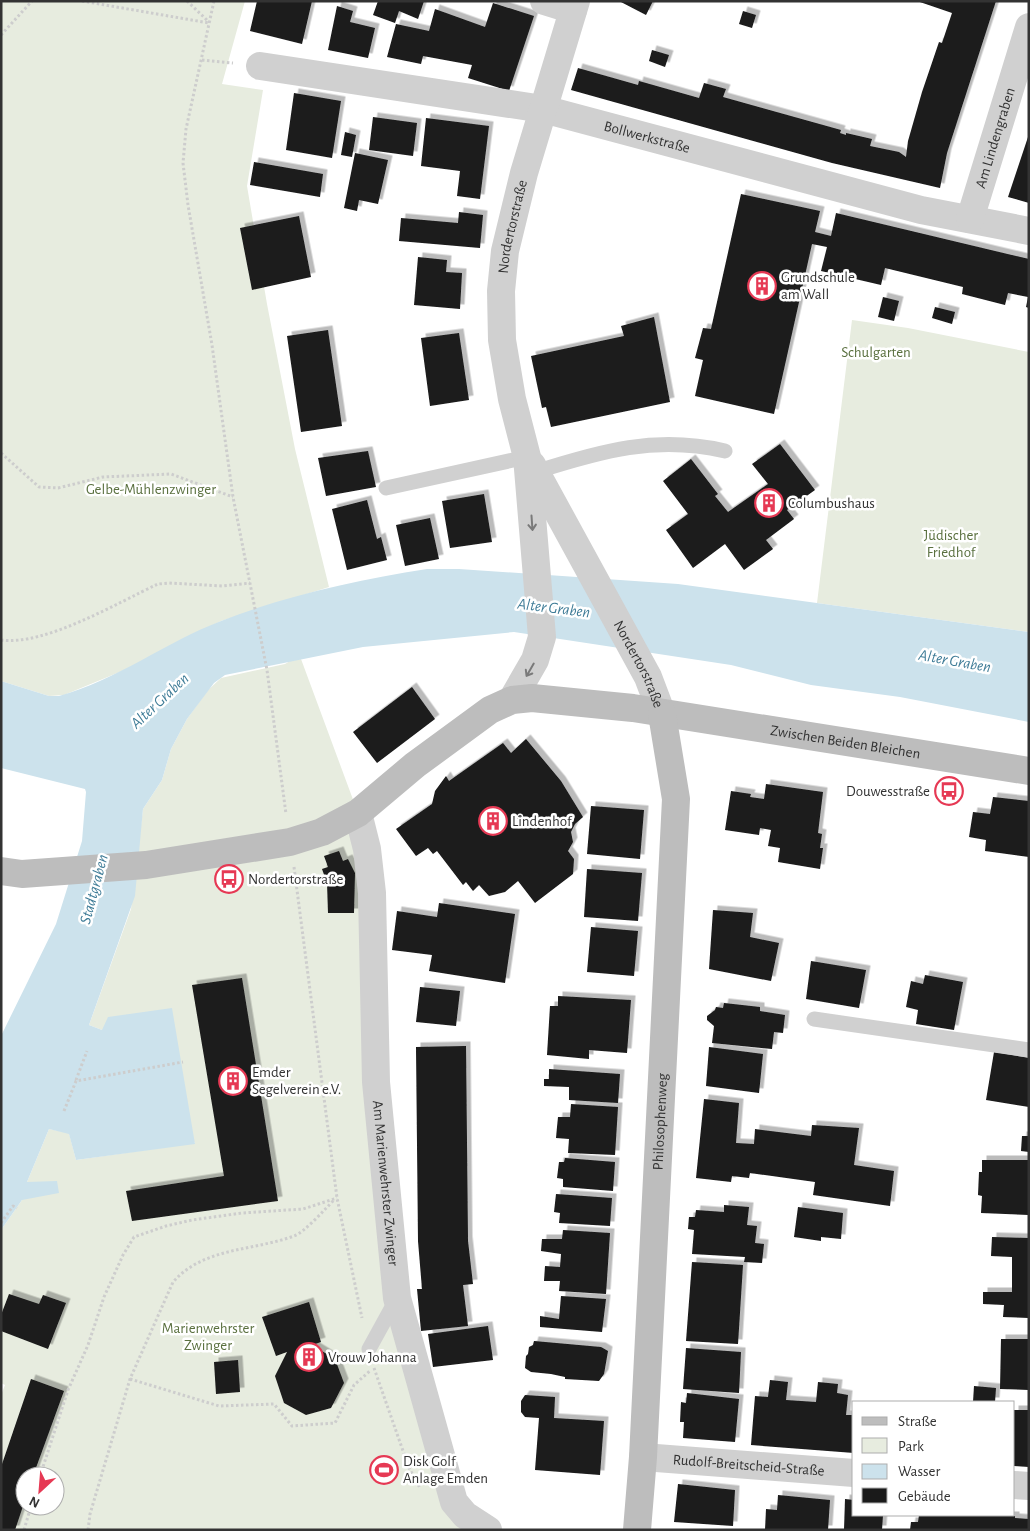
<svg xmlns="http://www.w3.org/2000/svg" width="1030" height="1531" viewBox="0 0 1030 1531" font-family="'Alegreya Sans',sans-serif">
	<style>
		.green { fill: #e7ecdf; fill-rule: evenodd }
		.water { fill: #cce2ec }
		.building { fill: #1a1a1a; filter: url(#shadow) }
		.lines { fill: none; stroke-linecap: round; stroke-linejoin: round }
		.path { stroke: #cdcdcd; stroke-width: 3; stroke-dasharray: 2.5 2.5; stroke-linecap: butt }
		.lane { stroke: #d0d0d0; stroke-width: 15 }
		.street { stroke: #d0d0d0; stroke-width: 28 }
		.secondary { stroke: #bdbdbd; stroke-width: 28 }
		.oneway { stroke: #7a7a7a }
		.labels { text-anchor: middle; stroke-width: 5; stroke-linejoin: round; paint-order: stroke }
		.street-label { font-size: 15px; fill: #333; stroke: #fff }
		.poi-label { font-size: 15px; fill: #333; stroke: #fff; text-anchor: start }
		.park-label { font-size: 15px; fill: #5a703f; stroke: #fff }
		.water-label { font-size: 16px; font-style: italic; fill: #3f7c97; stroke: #fff }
	</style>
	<defs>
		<filter id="shadow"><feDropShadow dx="4.5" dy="-4.5" stdDeviation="0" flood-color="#0004"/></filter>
	</defs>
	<rect width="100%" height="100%" fill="#fff"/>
	<path class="green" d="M 1,1 L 245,1 L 222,84 L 263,90 L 247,186 L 267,304 L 295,449 L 329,587 L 221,621 L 127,669 L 64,695 L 49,696 L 1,681 Z
		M 852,320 L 908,328 L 1029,352 L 1029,632 L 817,603 Z
		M 301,659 L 358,813 L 384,1175 L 447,1482 L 488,1530 L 1,1530 L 1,1395 L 5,1385 L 1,1383 L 1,1230 L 22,1200 L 27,1182 L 49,1129 L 69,1133 L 76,1160 L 195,1143 L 102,1030 L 89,1025 L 131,909 L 143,809 L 162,780 L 171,749 L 187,719 L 207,691 L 221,678 L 285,664 L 290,661 ZM 25,1476 L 55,1476 L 55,1506 L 25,1506 Z"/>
	<path class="water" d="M 427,569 L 459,569 L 678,584 L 1029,632 L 1029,722 L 900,697 L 811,685 L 731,665 L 514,632 L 363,647 L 225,675 L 214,683 L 187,719 L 171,749 L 162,780 L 143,809 L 135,896 L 89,1025 L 102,1030 L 108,1017 L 172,1008 L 195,1144 L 76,1160 L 69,1134 L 49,1129 L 27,1182 L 57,1181 L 59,1193 L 22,1200 L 1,1230 L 1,1036 L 56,924 L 82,841 L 86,792 L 85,789 L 1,768 L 1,681 L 49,696 L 59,696 C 117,680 166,642 221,621 C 288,595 357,580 427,569 Z"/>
	<path class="building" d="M 257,1 L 312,1 L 302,44 L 250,31 Z
		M 378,1 L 424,1 L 418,19 L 399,11 L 395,23 L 373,15 Z
		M 619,1 L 653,1 L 646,15 Z
		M 917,1 L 996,1 L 947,153 L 940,188 L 832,163 L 571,90 L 578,68 L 638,85 L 639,81 L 699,98 L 704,83 L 726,89 L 723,97 L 841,130 L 840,133 L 846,135 L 846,133 L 872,139 L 870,146 L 899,152 L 906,157 L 908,141 L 922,92 L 939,42 L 942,43 L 952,13 Z
		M 493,3 L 534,16 L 509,91 L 468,78 L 472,65 L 423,56 L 421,64 L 387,57 L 396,24 L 429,31 L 435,9 L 485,27 Z
		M 337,6 L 353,11 L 350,22 L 375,28 L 368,58 L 328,50 Z
		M 743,11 L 756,15 L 752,28 L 739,24 Z
		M 652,50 L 669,55 L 665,67 L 649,61 Z
		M 294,93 L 341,101 L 332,158 L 286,150 Z
		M 373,117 L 417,123 L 413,156 L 369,150 Z
		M 426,118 L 489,126 L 480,199 L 457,196 L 460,171 L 421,166 Z
		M 345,132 L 356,135 L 352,157 L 341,155 Z
		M 1029,134 L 1029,203 L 1008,197 Z
		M 355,153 L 388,160 L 378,204 L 359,200 L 357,211 L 344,208 Z
		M 254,162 L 323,174 L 320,197 L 250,185 Z
		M 741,194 L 820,211 L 815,232 L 831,236 L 836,213 L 1029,259 L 1029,308 L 1026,307 L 1028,297 L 1008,293 L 1005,305 L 962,294 L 963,287 L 885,268 L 881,285 L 821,271 L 827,247 L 812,244 L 774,414 L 695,396 L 703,360 L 695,358 L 703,328 L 711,329 Z
		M 459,212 L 483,215 L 480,248 L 399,241 L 401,218 L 458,223 Z
		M 299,216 L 311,277 L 252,290 L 240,228 Z
		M 418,257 L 447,260 L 446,272 L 462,273 L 460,309 L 414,305 Z
		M 883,297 L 899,301 L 894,321 L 878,317 Z
		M 935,307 L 955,312 L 952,324 L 932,318 Z
		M 654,317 L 670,402 L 551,427 L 546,407 L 542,408 L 531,356 L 624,336 L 621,326 Z
		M 328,330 L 342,426 L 301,432 L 287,336 Z
		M 459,333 L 469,400 L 430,406 L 421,338 Z
		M 780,444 L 815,490 L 787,510 L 794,519 L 766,540 L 773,549 L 744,570 L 725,544 L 693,568 L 666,530 L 688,514 L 663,481 L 691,459 L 718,494 L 715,496 L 728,512 L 768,484 L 752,464 Z
		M 368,451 L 376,487 L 326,496 L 318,458 Z
		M 484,494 L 492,542 L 450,548 L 442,501 Z
		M 367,500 L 377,539 L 381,537 L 387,560 L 347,570 L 332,509 Z
		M 430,518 L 439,559 L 405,566 L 396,525 Z
		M 412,687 L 435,719 L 377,763 L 353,732 Z
		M 526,739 L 561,781 L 583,817 L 575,824 L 571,832 L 573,842 L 568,851 L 574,859 L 573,874 L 535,903 L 518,881 L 505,892 L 489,896 L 479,885 L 473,891 L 466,882 L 463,885 L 437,851 L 433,854 L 428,848 L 416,856 L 396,829 L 432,804 L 435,791 L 446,776 L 449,781 L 503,743 L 511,753 Z
		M 766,784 L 823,792 L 818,833 L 822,834 L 820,848 L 823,848 L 820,869 L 778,862 L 780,848 L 768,846 L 771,830 L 760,828 L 759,835 L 725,830 L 731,791 L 751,794 L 750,797 L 764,799 Z
		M 993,797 L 1029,801 L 1029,857 L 985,851 L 986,840 L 969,837 L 973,812 L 990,814 Z
		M 591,806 L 644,810 L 640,859 L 587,854 Z
		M 339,851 L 343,861 L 348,859 L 355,873 L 354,913 L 328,913 L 327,883 L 322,869 L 328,867 L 324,856 Z
		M 587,869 L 642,873 L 638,921 L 584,917 Z
		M 439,903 L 515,914 L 505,983 L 429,971 L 432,955 L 392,950 L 397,911 L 437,917 Z
		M 713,910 L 753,913 L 750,937 L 779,943 L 771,981 L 709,969 Z
		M 591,927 L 638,931 L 634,976 L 587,972 Z
		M 811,961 L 866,970 L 859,1008 L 806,999 Z
		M 925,975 L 963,982 L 954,1030 L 916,1024 L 918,1010 L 906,1007 L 911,981 L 923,984 Z
		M 242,978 L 278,1201 L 132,1221 L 126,1191 L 224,1176 L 192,985 Z
		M 420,987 L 460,991 L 456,1026 L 416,1022 Z
		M 558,996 L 631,1000 L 627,1053 L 589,1050 L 589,1059 L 547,1055 L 550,1006 L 558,1006 Z
		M 724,1003 L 760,1007 L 760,1011 L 785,1015 L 783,1033 L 774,1032 L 772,1049 L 712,1043 L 714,1026 L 707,1020 L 707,1016 L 715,1010 L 716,1007 L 723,1008 Z
		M 466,1046 L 468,1241 L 473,1284 L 463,1285 L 468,1326 L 421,1331 L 417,1289 L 422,1289 L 418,1241 L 416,1047 Z
		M 709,1047 L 763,1054 L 759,1093 L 706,1086 Z
		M 994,1052 L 1029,1058 L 1029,1107 L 986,1100 Z
		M 549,1069 L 620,1074 L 618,1103 L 569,1100 L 569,1087 L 544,1086 L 544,1079 L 549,1079 Z
		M 704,1099 L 739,1103 L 736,1143 L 754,1144 L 755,1129 L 811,1136 L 812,1125 L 859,1128 L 854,1165 L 894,1171 L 890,1206 L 813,1195 L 815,1182 L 750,1173 L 749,1178 L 732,1176 L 731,1182 L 696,1178 Z
		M 571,1104 L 618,1107 L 615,1155 L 568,1153 L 569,1139 L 556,1138 L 557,1127 L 558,1117 L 570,1117 Z
		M 1022,1136 L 1029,1136 L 1029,1152 L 1021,1151 Z
		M 565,1158 L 615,1162 L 613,1191 L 563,1187 L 563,1179 L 557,1178 L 559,1162 L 564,1162 Z
		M 982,1160 L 1029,1160 L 1029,1215 L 981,1213 L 982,1196 L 978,1195 L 979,1172 L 982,1172 Z
		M 556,1194 L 612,1198 L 610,1226 L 559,1223 L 560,1213 L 554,1212 Z
		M 724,1205 L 749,1207 L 747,1225 L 757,1226 L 755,1243 L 764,1244 L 762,1263 L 744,1262 L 745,1257 L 692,1254 L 694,1230 L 688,1229 L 689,1217 L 695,1217 L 696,1210 L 724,1212 Z
		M 798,1207 L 843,1213 L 841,1239 L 821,1237 L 821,1241 L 794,1237 Z
		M 563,1230 L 610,1233 L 606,1294 L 559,1291 L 560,1281 L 544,1281 L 545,1266 L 560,1267 L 561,1254 L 541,1251 L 542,1239 L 562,1239 Z
		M 992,1237 L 1029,1238 L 1029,1318 L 1003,1317 L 1004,1305 L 983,1304 L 983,1292 L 1012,1292 L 1012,1257 L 991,1256 Z
		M 692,1262 L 743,1265 L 738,1344 L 686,1341 Z
		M 9,1294 L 39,1304 L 43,1295 L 66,1303 L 48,1349 L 1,1331 L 1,1315 Z
		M 561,1296 L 606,1299 L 602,1332 L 540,1327 L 540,1316 L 559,1319 Z
		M 309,1302 L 321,1342 L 312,1345 L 335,1359 L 344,1383 L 331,1408 L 306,1415 L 284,1403 L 275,1376 L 287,1352 L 276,1356 L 262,1317 Z
		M 488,1326 L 493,1360 L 433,1367 L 428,1334 Z
		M 1001,1339 L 1029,1339 L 1029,1390 L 1000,1389 Z
		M 534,1341 L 601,1347 L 608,1351 L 604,1374 L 599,1381 L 565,1379 L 565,1377 L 551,1374 L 531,1372 L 525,1368 L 526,1356 L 528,1354 L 529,1347 L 533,1345 Z
		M 686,1348 L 741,1352 L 739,1393 L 683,1389 Z
		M 238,1360 L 240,1392 L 216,1394 L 214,1362 Z
		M 31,1379 L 64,1391 L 33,1476 L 25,1476 L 25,1500 L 15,1530 L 1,1530 L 1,1467 Z
		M 770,1380 L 788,1382 L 786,1400 L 816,1402 L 818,1382 L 838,1384 L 837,1393 L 848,1395 L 846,1415 L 854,1415 L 854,1453 L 751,1445 L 755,1396 L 768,1397 Z
		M 974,1386 L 996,1388 L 995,1402 L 973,1402 Z
		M 687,1393 L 739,1399 L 735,1442 L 683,1438 L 684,1422 L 680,1422 L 681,1402 L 686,1403 Z
		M 525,1395 L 555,1397 L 554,1418 L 604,1421 L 600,1475 L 535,1470 L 539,1418 L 525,1417 L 521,1412 L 521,1401 Z
		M 1014,1410 L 1029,1410 L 1029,1467 L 1014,1466 Z
		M 678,1484 L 735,1490 L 733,1526 L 674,1522 Z
		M 778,1495 L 830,1500 L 828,1530 L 765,1530 L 766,1509 L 777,1510 Z
		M 845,1499 L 854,1500 L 854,1515 L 883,1515 L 882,1530 L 844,1530 Z
		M 919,1515 L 1015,1516 L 1015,1518 L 1029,1519 L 1029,1530 L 910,1530 L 911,1522 L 918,1522 Z"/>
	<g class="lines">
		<path class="path" d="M 82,1 L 209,23
			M 187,1 L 209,22
			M 214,1 L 186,129 L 183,163 L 188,205 L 212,345 L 233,497 L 267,670 L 286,814
			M 1,35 L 32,1
			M 202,60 L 233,63
			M 1,453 L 39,487 L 58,488 L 103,477 L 171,474 L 233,497
			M 1,640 C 45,646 117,603 158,584 L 169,583 L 223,586 L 250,583
			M 294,867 L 337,1198 L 362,1318
			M 76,1080 L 87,1051
			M 64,1111 L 76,1081 L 183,1062
			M 1,1223 L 13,1206 L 17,1208
			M 374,1368 L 409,1468 L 420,1488
			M 130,1379 L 219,1406 L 274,1404 L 292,1426 L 335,1423 L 354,1385 L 371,1370
			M 40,1476 L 68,1390 L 88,1345 L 104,1297 L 123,1255 L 134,1237 L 166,1226 L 192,1220 L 242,1213 L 303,1209 L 337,1198
			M 24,1530 L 31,1506
			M 88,1530 L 90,1514 L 130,1379 L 173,1282 C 204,1247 253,1251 294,1236 C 305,1232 325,1209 334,1200"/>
		<path class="lane" d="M 535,472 C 601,451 656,435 725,451
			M 386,488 L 527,457
			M 814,1019 L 1029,1050
			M 369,1349 L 397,1298"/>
		<g class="street">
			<path d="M 544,1 L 573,10"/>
			<path id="s1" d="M 260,66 L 543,109 L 921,210 L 1029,231"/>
			<path id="s2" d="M 970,219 L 1029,27"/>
			<path id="s3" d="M 532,465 L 648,677 L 662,714"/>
			<path id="s4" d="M 512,700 L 535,660 L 542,637 L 527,457 L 512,399 L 502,340 L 501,291 L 505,251 L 524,173 L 576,1"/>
			<path id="s5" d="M 358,813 L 367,849 L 372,893 L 376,1082 L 397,1298 L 454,1502 L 465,1515 L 488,1530"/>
			<path id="s6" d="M 643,1457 L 854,1473"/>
			<path d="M 1014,1485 L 1029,1486"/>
		</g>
		<g class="secondary">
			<path id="s7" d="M 1,871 L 22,874 L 146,865 L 290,842 L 322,832 L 358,813 L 415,765 L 490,710 L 512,700 L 532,698 L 633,708 L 1029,771"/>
			<path id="s8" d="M 637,1530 L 643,1457 L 676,799 L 662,714"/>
		</g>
	</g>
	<defs><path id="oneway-shaft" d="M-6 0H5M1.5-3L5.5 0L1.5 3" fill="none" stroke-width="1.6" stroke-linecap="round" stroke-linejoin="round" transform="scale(1.25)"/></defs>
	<g class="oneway">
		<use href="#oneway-shaft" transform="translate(532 523) rotate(86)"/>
		<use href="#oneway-shaft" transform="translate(530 670) rotate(120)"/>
	</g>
	<defs>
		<symbol id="building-ring" viewBox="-11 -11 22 22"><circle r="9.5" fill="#fff" stroke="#e63954" stroke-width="1.5"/><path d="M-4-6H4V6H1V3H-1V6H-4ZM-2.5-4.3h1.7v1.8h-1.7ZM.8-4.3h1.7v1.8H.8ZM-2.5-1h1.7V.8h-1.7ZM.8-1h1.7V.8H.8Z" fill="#e63954"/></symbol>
		<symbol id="bus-ring" viewBox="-11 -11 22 22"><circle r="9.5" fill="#fff" stroke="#e63954" stroke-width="1.5"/><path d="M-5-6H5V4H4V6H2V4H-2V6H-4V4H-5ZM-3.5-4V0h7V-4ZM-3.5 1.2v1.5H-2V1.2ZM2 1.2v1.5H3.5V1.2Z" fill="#e63954"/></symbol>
		<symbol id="stadium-ring" viewBox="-11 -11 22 22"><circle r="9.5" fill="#fff" stroke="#e63954" stroke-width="1.5"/><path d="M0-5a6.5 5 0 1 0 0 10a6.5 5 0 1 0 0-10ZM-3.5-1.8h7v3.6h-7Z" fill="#e63954"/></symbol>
	</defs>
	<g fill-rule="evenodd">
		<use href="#building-ring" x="746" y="270" width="32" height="32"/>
		<use href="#building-ring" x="753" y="487" width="32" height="32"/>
		<use href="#bus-ring" x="933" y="775" width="32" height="32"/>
		<use href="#building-ring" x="477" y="805" width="32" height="32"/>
		<use href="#bus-ring" x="213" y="863" width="32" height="32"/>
		<use href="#building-ring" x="217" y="1065" width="32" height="32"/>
		<use href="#building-ring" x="293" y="1341" width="32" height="32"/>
		<use href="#stadium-ring" x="368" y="1454" width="32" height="32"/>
	</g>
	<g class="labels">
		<g class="street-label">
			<text dy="5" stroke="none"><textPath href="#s1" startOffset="394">Bollwerkstraße</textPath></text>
			<text dy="5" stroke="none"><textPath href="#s2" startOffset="85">Am Lindengraben</textPath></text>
			<text dy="5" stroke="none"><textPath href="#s4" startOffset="485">Nordertorstraße</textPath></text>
			<text dy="5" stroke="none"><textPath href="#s3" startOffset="226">Nordertorstraße</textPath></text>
			<text dy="5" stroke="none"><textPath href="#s7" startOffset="894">Zwischen Beiden Bleichen</textPath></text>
			<text dy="5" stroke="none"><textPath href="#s8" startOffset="409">Philosophenweg</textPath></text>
			<text dy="5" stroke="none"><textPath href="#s5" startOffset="372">Am Marienwehrster Zwinger</textPath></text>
			<text dy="5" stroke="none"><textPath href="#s6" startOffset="106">Rudolf-Breitscheid-Straße</textPath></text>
		</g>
		<g class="poi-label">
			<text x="781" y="282">Grundschule<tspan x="781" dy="17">am Wall</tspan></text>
			<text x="788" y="508">Columbushaus</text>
			<text x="930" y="796" text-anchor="end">Douwesstraße</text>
			<text x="512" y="826">Lindenhof</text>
			<text x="248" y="884">Nordertorstraße</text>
			<text x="252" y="1077">Emder<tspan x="252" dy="17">Segelverein e.V.</tspan></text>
			<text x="328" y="1362">Vrouw Johanna</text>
			<text x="403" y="1466">Disk Golf<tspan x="403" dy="17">Anlage Emden</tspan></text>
		</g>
		<g class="park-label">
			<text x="876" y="357">Schulgarten</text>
			<text x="151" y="494">Gelbe-Mühlenzwinger</text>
			<text x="951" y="540">Jüdischer<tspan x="951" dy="17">Friedhof</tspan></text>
			<text x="208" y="1333">Marienwehrster<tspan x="208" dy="17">Zwinger</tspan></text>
		</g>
		<g class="water-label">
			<text transform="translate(554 607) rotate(7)" y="6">Alter Graben</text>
			<text transform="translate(955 660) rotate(10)" y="6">Alter Graben</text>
			<text transform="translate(159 700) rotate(-43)" y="6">Alter Graben</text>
			<text transform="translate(93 889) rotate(-75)" y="6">Stadtgraben</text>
		</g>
	</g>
	<rect width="1030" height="1531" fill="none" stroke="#333333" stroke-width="5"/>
	<rect x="852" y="1401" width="162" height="115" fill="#ffffff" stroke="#adadad"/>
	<rect x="862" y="1417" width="25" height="8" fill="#bdbdbd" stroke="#adadad"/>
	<text x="898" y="1426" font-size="15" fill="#333333">Straße</text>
	<rect x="862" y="1438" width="25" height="15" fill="#e7ecdf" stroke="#adadad"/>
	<text x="898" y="1451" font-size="15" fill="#333333">Park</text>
	<rect x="862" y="1464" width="25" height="15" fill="#cce2ec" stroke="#adadad"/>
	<text x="898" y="1476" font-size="15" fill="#333333">Wasser</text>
	<rect x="862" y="1488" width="25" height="15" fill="#1a1a1a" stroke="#adadad"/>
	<text x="898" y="1501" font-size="15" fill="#333333">Gebäude</text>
	<g transform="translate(40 1491) rotate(206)"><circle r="24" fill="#ffffff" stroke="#adadad"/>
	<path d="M0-4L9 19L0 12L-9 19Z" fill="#e63954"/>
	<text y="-8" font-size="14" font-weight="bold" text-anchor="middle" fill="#333333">N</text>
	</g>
</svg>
